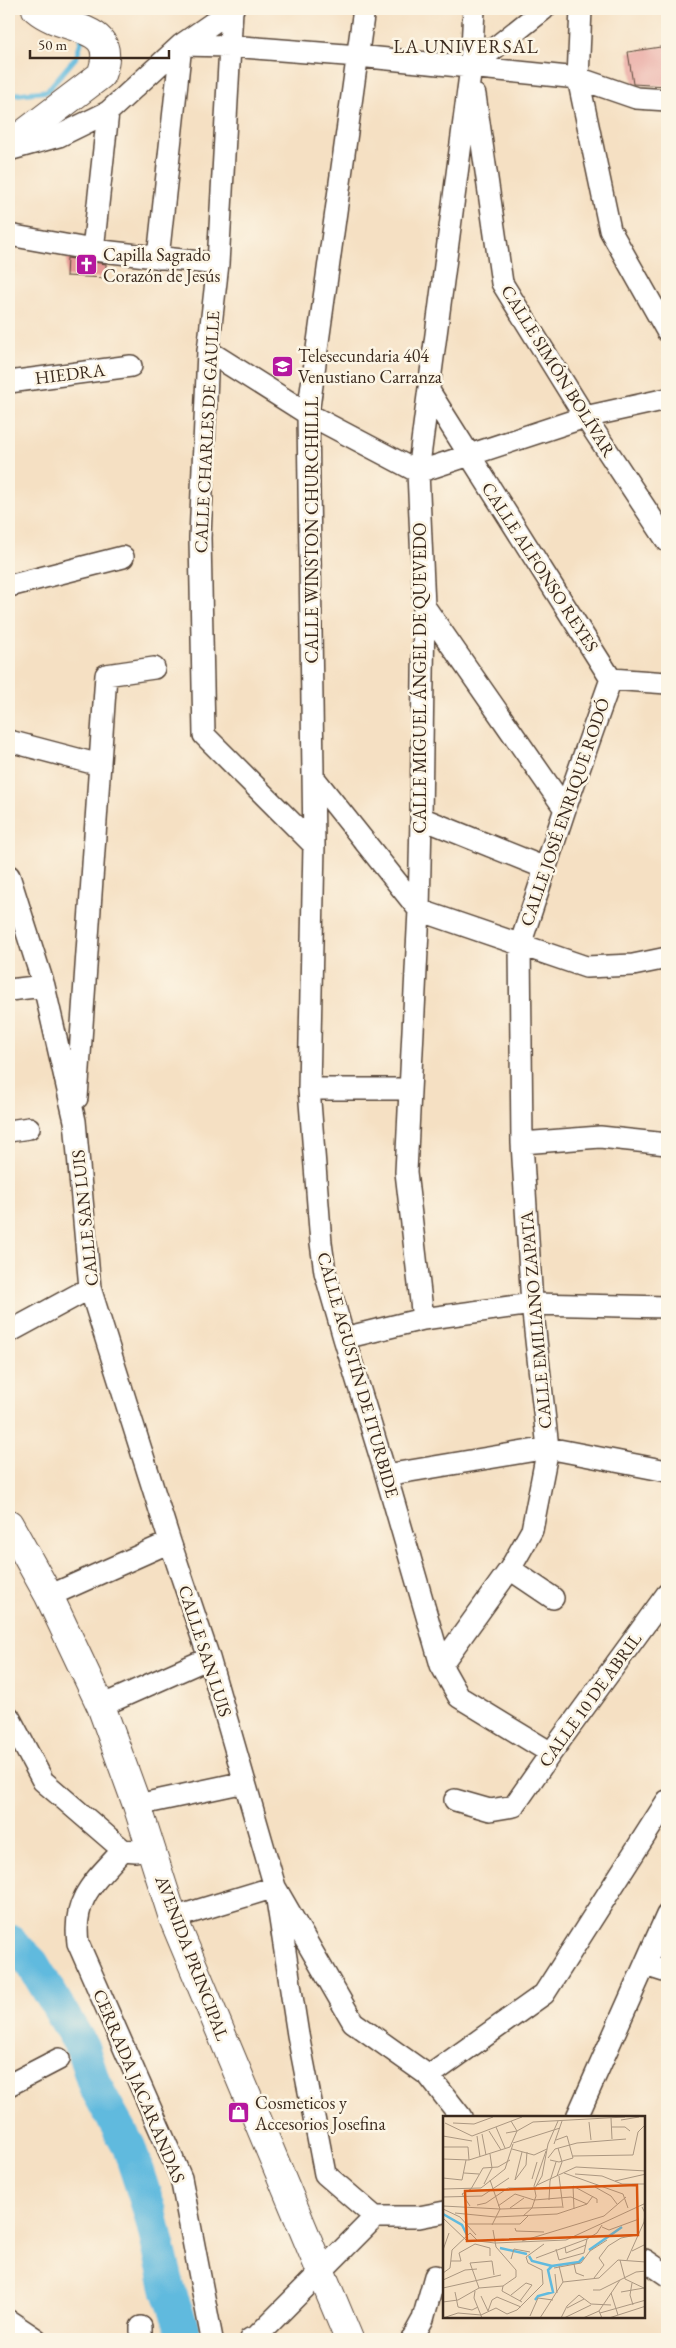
<svg xmlns="http://www.w3.org/2000/svg" width="676" height="2348" viewBox="0 0 676 2348" font-family="'EB Garamond',serif">
	<style>
		.lines { fill: none; stroke-linecap: round; stroke-linejoin: round }
		.stream { stroke: #61bade; stroke-width: 5.5 }
		.river { stroke: #61bade; stroke-width: 34 }
		.building { fill: #e69a96 }
		.street-casing { stroke: #574537; stroke-width: 24 }
		.secondary-casing { stroke: #574537; stroke-width: 30 }
		.street { stroke: #fff; stroke-width: 21 }
		.secondary { stroke: #fff; stroke-width: 28 }
		.labels { text-anchor: middle; stroke-width: 5; stroke-linejoin: round; paint-order: stroke }
		.poi-label { font-size: 18px; fill: #3b2a1e; stroke: #fcf5e5; text-anchor: start }
		.street-label { font-size: 18px; fill: #3b2a1e; stroke: #fcf5e5 }
		.neighbourhood-label { font-size: 19px; letter-spacing: 1px; fill: #3b2a1e; stroke: #fcf5e5 }
		.inset-river { fill: none; stroke: #61bade; stroke-width: 2.5 }
		.inset-road { fill: none; stroke: #ab9781; stroke-width: 1 }
		.view { fill: #d7540e; fill-opacity: 0.15; stroke: #d7540e; stroke-width: 2.5 }
		.inset-edge { fill: none; stroke: #3b2a1e; stroke-width: 2.5 }
	</style>
	<rect width="100%" height="100%" fill="#fcf5e5"/>
	<filter id="ink" filterUnits="userSpaceOnUse"><feTurbulence type="fractalNoise" baseFrequency=".02" numOctaves="2"/><feDisplacementMap in="SourceGraphic" scale="10" xChannelSelector="R" yChannelSelector="G"/><feConvolveMatrix kernelMatrix="1 2 1 2 8 2 1 2 1" color-interpolation-filters="sRGB"/></filter>
	<filter id="wash" filterUnits="userSpaceOnUse"><feTurbulence type="fractalNoise" baseFrequency=".0096" numOctaves="4" result="noise"/><feDisplacementMap in="SourceGraphic" scale="20" xChannelSelector="R" yChannelSelector="G"/><feGaussianBlur stdDeviation="1.12" result="paint"/><feColorMatrix in="noise" values="0 0 0 0 0 0 0 0 0 0 0 0 0 0 0 0 0 1.4 0 .05"/><feComposite in="paint" operator="in"/></filter>
	<g filter="url(#wash)">
		<rect width="100%" height="100%" fill="#f5e0c3"/>
		<g class="lines">
			<path class="stream" d="M 85,24 L 88,9
				M 9,95 L 47,91 L 77,56 L 82,38"/>
			<path class="river" d="M 9,1941 L 32,1963 L 82,2047 L 94,2084 L 129,2147 L 150,2212 L 169,2291 L 182,2327 L 184,2339"/>
		</g>
		<g id="blocks">
			<path class="building" d="M 667,46 L 667,86 L 633,84 L 628,52 Z
				M 67,258 L 106,264 L 106,278 L 66,276 Z"/>
		</g>
	</g>
	<g filter="url(#ink)">
		<use href="#blocks" fill-opacity="0" stroke="#574537" stroke-width="1"/>
		<g class="lines">
			<defs>
				<path id="street" d="M 364,9 L 308,414 L 314,845 L 309,1089 L 321,1243 L 325,1272 L 344,1338 L 386,1475 L 441,1665 L 459,1697 L 551,1753
					M 581,9 L 578,78 L 610,230 L 667,331
					M 232,10 L 218,264 L 208,351 L 200,538 L 204,735 L 314,845
					M 471,67 L 544,9
					M 475,95 L 502,283 L 585,417 L 667,541
					M 9,150 L 59,136 L 108,112 L 181,45 L 233,9
					M 9,235 L 93,250 L 218,264
					M 93,250 L 108,112
					M 158,258 L 181,45 L 230,46 L 358,56 L 578,78 L 636,98 L 667,100
					M 208,351 L 308,414 L 418,472 L 585,417 L 667,399
					M 9,382 L 131,366
					M 429,391 L 611,679
					M 9,586 L 123,557
					M 424,606 L 565,809
					M 611,679 L 667,683
					M 9,741 L 100,765
					M 314,778 L 419,910 L 586,967 L 633,965 L 667,958
					M 421,818 L 545,868
					M 9,876 L 44,986 L 75,1121 L 90,1288 L 170,1542 L 209,1658 L 275,1887 L 353,2022 L 429,2076 L 461,2117
					M 9,990 L 44,986
					M 309,1089 L 410,1089
					M 77,1098 L 106,675 L 154,668
					M 9,1131 L 29,1128
					M 522,1143 L 600,1137 L 667,1144
					M 423,1319 L 406,1172 L 419,910 L 421,818 L 424,606 L 418,472 L 471,67 L 474,9
					M 9,1332 L 90,1288
					M 344,1338 L 423,1319 L 532,1304 L 667,1307
					M 386,1475 L 548,1448 L 667,1471
					M 510,1569 L 553,1598
					M 49,1596 L 170,1542
					M 441,1665 L 510,1569 L 532,1530 L 548,1448 L 532,1304 L 522,1143 L 520,945 L 565,809 L 611,679
					M 101,1706 L 209,1658
					M 9,1717 L 43,1781 L 123,1850 L 136,1851
					M 455,1800 L 490,1810 L 514,1806 L 551,1753 L 667,1594
					M 137,1805 L 245,1782
					M 123,1850 C 95,1881 72,1898 78,1943 L 181,2178 L 212,2339
					M 173,1918 L 275,1887 L 298,2035 L 325,2174 L 375,2217
					M 645,1965 L 667,1972
					M 429,2076 L 544,1994 L 667,1801
					M 9,2085 L 59,2059
					M 577,2117 L 667,1915
					M 645,2260 L 667,2275
					M 9,2321 L 36,2339
					M 141,2339 L 141,2327
					M 250,2339 L 257,2336 L 375,2217 L 419,2217 L 445,2212
					M 412,2339 L 423,2319 L 435,2276"/>
				<path id="secondary" d="M 9,145 L 101,75 C 121,21 65,34 36,9
					M 9,1524 L 49,1596 L 101,1706 L 137,1805 L 173,1918 L 349,2339"/>
			</defs>
			<use href="#street" class="street-casing"/>
			<use href="#secondary" class="secondary-casing"/>
			<use href="#street" class="street"/>
			<use href="#secondary" class="secondary"/>
		</g>
	</g>
	<defs>
		<symbol id="church-square" viewBox="-11 -11 22 22"><rect x="-9" y="-9" width="18" height="18" rx="4" fill="#b5179e" stroke="#fcf5e5"/><path d="M-1.2-6h2.4v3.5h3.3v2.4h-3.3V6h-2.4V-.1h-3.3v-2.4h3.3Z" fill="#fff"/></symbol>
		<symbol id="school-square" viewBox="-11 -11 22 22"><rect x="-9" y="-9" width="18" height="18" rx="4" fill="#b5179e" stroke="#fcf5e5"/><path d="M0-5L7-2L0 1L-7-2ZM-4 1L0 2.5L4 1V4Q0 6-4 4Z" fill="#fff"/></symbol>
		<symbol id="shop-square" viewBox="-11 -11 22 22"><rect x="-9" y="-9" width="18" height="18" rx="4" fill="#b5179e" stroke="#fcf5e5"/><path d="M-5-2.5h2.3a2.7 3.5 0 0 1 5.4 0H5L5.5 6h-11ZM-1.5-2.5h3a1.5 2.3 0 0 0-3 0Z" fill="#fff"/></symbol>
	</defs>
	<g fill-rule="evenodd">
		<use href="#church-square" x="74" y="252" width="25" height="25"/>
		<use href="#school-square" x="270" y="354" width="25" height="25"/>
		<use href="#shop-square" x="226" y="2100" width="25" height="25"/>
	</g>
	<g class="labels">
		<g class="poi-label">
			<text x="103" y="261">Capilla Sagrado<tspan x="103" dy="21">Corazón de Jesús</tspan></text>
			<text x="298" y="362">Telesecundaria 404<tspan x="298" dy="21">Venustiano Carranza</tspan></text>
			<text x="255" y="2109">Cosmeticos y<tspan x="255" dy="21">Accesorios Josefina</tspan></text>
		</g>
		<g class="street-label">
			<text transform="translate(558 371) rotate(58)" y="6">CALLE SIMÓN BOLÍVAR</text>
			<text transform="translate(70 374) rotate(-7)" y="6">HIEDRA</text>
			<text transform="translate(207 432) rotate(-87)" y="6">CALLE CHARLES DE GAULLE</text>
			<text transform="translate(312 530) rotate(-90)" y="6">CALLE WINSTON CHURCHILLL</text>
			<text transform="translate(540 567) rotate(57)" y="6">CALLE ALFONSO REYES</text>
			<text transform="translate(420 678) rotate(-90)" y="6">CALLE MIGUEL ÁNGEL DE QUEVEDO</text>
			<text transform="translate(565 812) rotate(-71)" y="6">CALLE JOSÉ ENRIQUE RODÓ</text>
			<text transform="translate(85 1218) rotate(-96)" y="6">CALLE SAN LUIS</text>
			<text transform="translate(536 1320) rotate(-95)" y="6">CALLE EMILIANO ZAPATA</text>
			<text transform="translate(358 1375) rotate(74)" y="6">CALLE AGUSTÍN DE ITURBIDE</text>
			<text transform="translate(205 1651) rotate(72)" y="6">CALLE SAN LUIS</text>
			<text transform="translate(590 1700) rotate(-54)" y="6">CALLE 10 DE ABRIL</text>
			<text transform="translate(192 1958) rotate(69)" y="6">AVENIDA PRINCIPAL</text>
			<text transform="translate(139 2086) rotate(67)" y="6">CERRADA JACARANDAS</text>
		</g>
		<g class="neighbourhood-label">
			<text x="466" y="53">LA UNIVERSAL</text>
		</g>
	</g>
	<g transform="translate(443 2116)">
		<rect width="202" height="202" fill="#f5e0c3"/>
		<path class="inset-river" d="M 0,98 L 19,109 L 24,119M 57,132 L 84,138M 146,134 L 179,111M 86,140 L 89,145 L 109,150M 92,184 L 95,180 L 110,176 L 105,154 L 109,150 L 136,146 L 141,141"/>
		<path class="inset-road" d="M 168,2 L 169,23M 178,4 L 196,1M 146,6 L 148,24M 2,7 L 29,20 L 79,1M 10,7 L 31,8 L 50,1M 53,11 L 62,32M 169,11 L 182,11 L 187,15M 46,15 L 58,34M 63,17 L 74,15 L 68,5M 39,18 L 43,39M 0,20 L 29,25M 34,20 L 37,41M 70,27 L 117,12M 111,28 L 119,5M 0,31 L 25,31 L 26,44M 69,33 L 91,39 L 104,33M 130,40 L 190,39 L 195,16 L 203,8M 105,42 L 112,33 L 134,27 L 183,23M 0,43 L 26,44 L 67,31 L 74,15 L 90,6 L 182,1M 107,44 L 116,46 L 130,42 L 124,20 L 113,24M 40,52 L 55,51 L 67,44M 21,57 L 36,58M 121,57 L 180,78 L 185,92M 132,58 L 159,60 L 179,68 L 203,68M 114,60 L 119,46 L 115,32M 116,60 L 120,92M 0,62 L 19,64 L 23,44M 89,63 L 94,46M 47,64 L 57,93 L 49,109M 72,64 L 83,49 L 84,36M 72,64 L 79,36M 172,65 L 203,58M 41,68 L 49,52 L 47,38M 154,68 L 152,71 L 168,80 L 174,88M 94,69 L 133,51 L 203,55M 92,72 L 99,60 L 105,28 L 115,5M 0,73 L 38,72 L 62,53 L 70,28M 72,78 L 91,84 L 128,81 L 144,88M 0,81 L 39,80 L 66,62M 106,84 L 107,65 L 113,46M 34,89 L 43,87 L 65,72 L 92,72M 0,90 L 57,93 L 119,91M 27,90 L 19,78 L 28,73 L 40,52M 55,90 L 72,78M 67,92 L 81,82M 0,93 L 17,101 L 33,119M 131,93 L 130,70 L 154,83 L 154,87M 12,97 L 53,101 L 114,98 L 144,88 L 150,80M 80,100 L 89,92 L 93,80 L 91,70 L 103,35M 0,102 L 23,124M 24,108 L 77,108 L 85,100M 159,111 L 166,114 L 196,103M 72,112 L 73,115 L 101,116M 79,125 L 161,100 L 183,81M 122,131 L 123,137 L 143,129M 113,133 L 116,144 L 141,137 L 144,123M 0,134 L 6,117M 189,135 L 203,128M 16,137 L 32,128 L 47,132 L 47,140M 93,142 L 144,123 L 154,117 L 159,109M 68,143 L 71,133 L 87,136M 177,144 L 182,163 L 203,173M 184,144 L 201,106 L 202,97 L 199,91M 8,145 L 18,145 L 16,137M 131,148 L 133,157 L 141,160M 116,150 L 120,166M 111,152 L 138,147 L 147,135 L 164,124M 0,157 L 7,152 L 9,134 L 27,117 L 35,125 L 52,127 L 123,124 L 203,87M 112,158 L 114,177M 151,162 L 161,149 L 156,142 L 165,130 L 178,122 L 193,119M 0,164 L 22,154 L 34,153M 120,166 L 156,162 L 175,144 L 203,146M 189,167 L 187,179 L 190,189M 60,170 L 59,175 L 79,186M 0,172 L 58,159M 36,172 L 27,147 L 49,145 L 51,159M 150,174 L 157,174 L 193,156 L 203,155M 32,175 L 31,182 L 39,202M 12,176 L 15,191 L 29,194 L 35,191M 178,176 L 201,172M 168,177 L 175,199M 68,179 L 83,167 L 89,169 L 77,185M 38,180 L 45,195M 0,186 L 15,184 L 36,172 L 60,170 L 73,161 L 73,154 L 53,131 L 50,114M 124,192 L 141,183M 45,195 L 49,184 L 54,181 L 78,191M 157,197 L 203,184M 87,200 L 95,182 L 110,184M 0,202 L 15,197 L 38,199 L 53,192 L 64,198 L 74,194 L 100,168 L 99,154 L 85,147 L 83,141 L 101,128M 97,202 L 120,166M 118,202 L 124,190 L 136,179 L 148,188 L 168,189M 121,202 L 148,189M 140,202 L 156,195M 159,202 L 156,195 L 177,164M 166,202 L 203,190"/>
		<path class="view" d="M 194,69 L 195,119 L 24,125 L 22,75 Z"/>
		<rect width="202" height="202" class="inset-edge"/>
	</g>
	<rect width="676" height="2348" fill="none" stroke="#fcf5e5" stroke-width="30"/>
	<path d="M30 50v8h139v-8" fill="none" stroke="#3b2a1e" stroke-width="2.5"/>
	<text x="38" y="50" font-size="15" fill="#3b2a1e" stroke="#fcf5e5" stroke-width="4" paint-order="stroke">50 m</text>
</svg>
